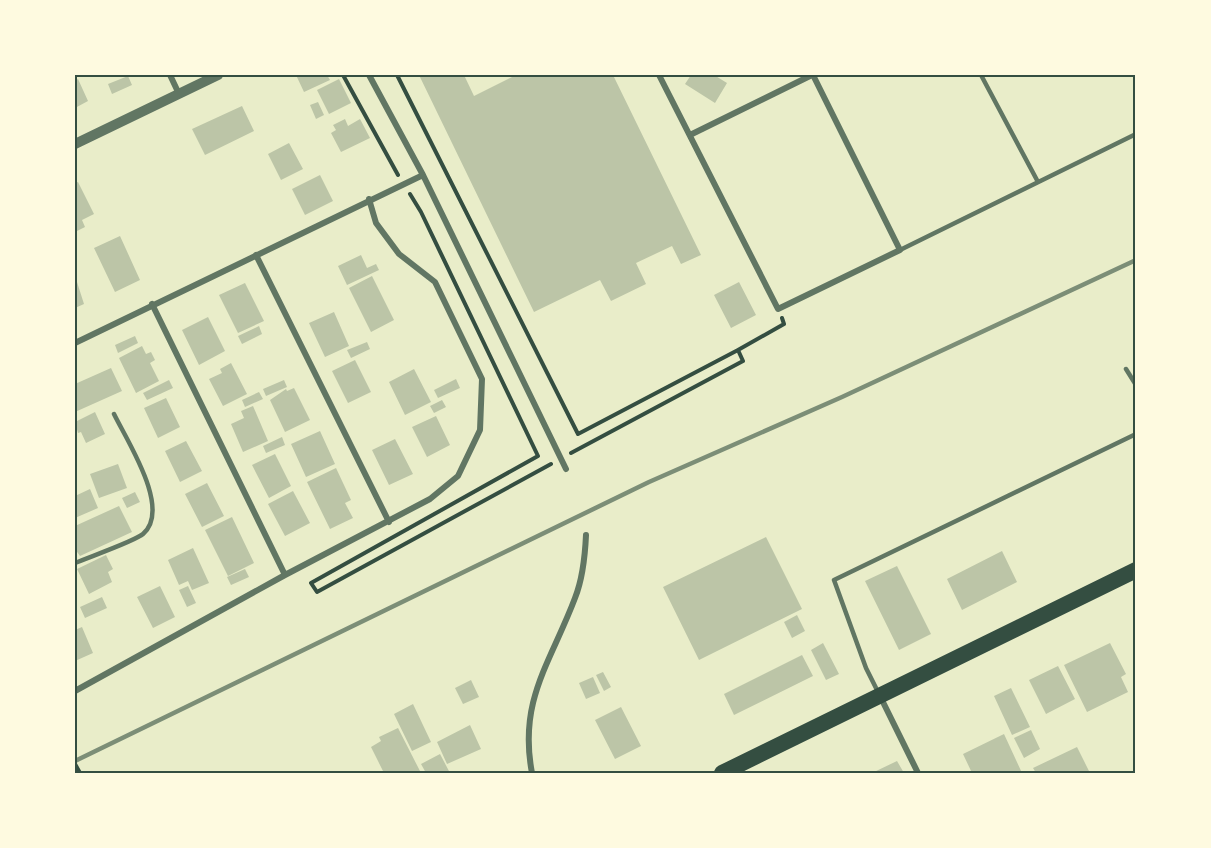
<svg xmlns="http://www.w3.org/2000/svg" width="1211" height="848" viewBox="0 0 1211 848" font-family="Lora,serif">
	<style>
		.building { fill: #bcc5a7 }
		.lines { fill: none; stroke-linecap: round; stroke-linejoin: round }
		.path { stroke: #344e41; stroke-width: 4 }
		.service { stroke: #617663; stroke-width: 4.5 }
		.minor { stroke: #617663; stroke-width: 6 }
		.tertiary { stroke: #617663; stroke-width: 10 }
		.trunk { stroke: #344e41; stroke-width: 16 }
		.rail { stroke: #7c8e77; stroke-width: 4.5 }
		.neatline { fill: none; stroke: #344e41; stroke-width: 2 }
	</style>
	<rect width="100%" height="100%" fill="#e9edc9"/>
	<path class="building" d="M 296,75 L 327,75 L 330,80 L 304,92 Z
		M 419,75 L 464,75 L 474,96 L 516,75 L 613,75 L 701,255 L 681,264 L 672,246 L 636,263 L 646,284 L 611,301 L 600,280 L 534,312 Z
		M 691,75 L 714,75 L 727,83 L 715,103 L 685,84 Z
		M 128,76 L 132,85 L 112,94 L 108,84 Z
		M 78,79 L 88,101 L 75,108 L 75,81 Z
		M 339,79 L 351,103 L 329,114 L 317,90 Z
		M 318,102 L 324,115 L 316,119 L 310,105 Z
		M 242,106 L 254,131 L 205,155 L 192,129 Z
		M 345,119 L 348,126 L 360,119 L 370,138 L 341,152 L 331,133 L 336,130 L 333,125 Z
		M 289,143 L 303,169 L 281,180 L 268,154 Z
		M 320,175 L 333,201 L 305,215 L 292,189 Z
		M 78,182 L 94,214 L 82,220 L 85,227 L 75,232 L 75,183 Z
		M 120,236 L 140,280 L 115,292 L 94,248 Z
		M 361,255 L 367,268 L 376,264 L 379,270 L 347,285 L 338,266 Z
		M 372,276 L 394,320 L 371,332 L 349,288 Z
		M 77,282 L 84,304 L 75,308 L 75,283 Z
		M 739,282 L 756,315 L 731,328 L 714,295 Z
		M 245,283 L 264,321 L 238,333 L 219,295 Z
		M 334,312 L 349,346 L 325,357 L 309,323 Z
		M 208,317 L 225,351 L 199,365 L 182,330 Z
		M 259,326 L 262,334 L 242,344 L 238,336 Z
		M 135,336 L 138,343 L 118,353 L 115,345 Z
		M 367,342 L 370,349 L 351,358 L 347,350 Z
		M 142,346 L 146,354 L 151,352 L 155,360 L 150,363 L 159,381 L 136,393 L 119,358 Z
		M 355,360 L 371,392 L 348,403 L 332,371 Z
		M 231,363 L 247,394 L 223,406 L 209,379 L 222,373 L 220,369 Z
		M 111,368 L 122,391 L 75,412 L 75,384 Z
		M 414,369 L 431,402 L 405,415 L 389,382 Z
		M 456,379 L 460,388 L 438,398 L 434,390 Z
		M 169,380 L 173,388 L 147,400 L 143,393 Z
		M 284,380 L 287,387 L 266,396 L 263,389 Z
		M 294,388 L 310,420 L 285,432 L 270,400 L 286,389 L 287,391 Z
		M 259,392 L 263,399 L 245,407 L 242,400 Z
		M 166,398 L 180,427 L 158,438 L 144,408 Z
		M 442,400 L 446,407 L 434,413 L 430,406 Z
		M 253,406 L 268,441 L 243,452 L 231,424 L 244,418 L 241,411 Z
		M 95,412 L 105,434 L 86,443 L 81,432 L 78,433 L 75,422 Z
		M 436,416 L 450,445 L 427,457 L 412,427 Z
		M 320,431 L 335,464 L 306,477 L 291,444 Z
		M 282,437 L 285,445 L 266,453 L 263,446 Z
		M 395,439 L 413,474 L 389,485 L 372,450 Z
		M 186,441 L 202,471 L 180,482 L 165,451 Z
		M 275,454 L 291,486 L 269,498 L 252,465 Z
		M 118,464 L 127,488 L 99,498 L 90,474 Z
		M 336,468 L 351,500 L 345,503 L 353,518 L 330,529 L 307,482 Z
		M 207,483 L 224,516 L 202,527 L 185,494 Z
		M 90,489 L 98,508 L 75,518 L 75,496 Z
		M 293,491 L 310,523 L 285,536 L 268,504 Z
		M 135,492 L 140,502 L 127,508 L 122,498 Z
		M 119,506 L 132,532 L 80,556 L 75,549 L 75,526 Z
		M 232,517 L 254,563 L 228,576 L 205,530 Z
		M 766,537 L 802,609 L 699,660 L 663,587 Z
		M 193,548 L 209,583 L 192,590 L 188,581 L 179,585 L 168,560 Z
		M 1002,551 L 1017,582 L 962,610 L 947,579 Z
		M 106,555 L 113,569 L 108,572 L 112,582 L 89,594 L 77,569 Z
		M 897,566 L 931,634 L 899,650 L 865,581 Z
		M 245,569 L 249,577 L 231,585 L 227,577 Z
		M 160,586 L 175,617 L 153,628 L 137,597 Z
		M 188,586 L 196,603 L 187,607 L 179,590 Z
		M 102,597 L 107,608 L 85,618 L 80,607 Z
		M 797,615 L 805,631 L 792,638 L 784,622 Z
		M 82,627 L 93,653 L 75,661 L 75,630 Z
		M 823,643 L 839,674 L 826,680 L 811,650 Z
		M 1110,643 L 1126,674 L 1121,677 L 1128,692 L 1087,712 L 1064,665 Z
		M 802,655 L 813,676 L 734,715 L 724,694 Z
		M 1058,666 L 1075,699 L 1046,714 L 1029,680 Z
		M 603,672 L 611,687 L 604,691 L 596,675 Z
		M 593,677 L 600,693 L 586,699 L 579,683 Z
		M 471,680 L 479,697 L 463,704 L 455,688 Z
		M 1011,688 L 1030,727 L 1012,735 L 994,696 Z
		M 413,704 L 431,742 L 412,751 L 394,714 Z
		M 621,707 L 641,746 L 615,759 L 595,720 Z
		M 470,725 L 481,749 L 447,764 L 437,742 Z
		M 398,728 L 421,773 L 384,773 L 371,747 L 381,741 L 379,737 Z
		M 1031,730 L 1040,749 L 1024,758 L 1014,738 Z
		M 1004,734 L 1022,773 L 972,773 L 963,754 Z
		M 1077,747 L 1090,773 L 1036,773 L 1033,768 Z
		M 440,754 L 450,773 L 426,773 L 421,764 Z
		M 897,761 L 904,773 L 872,773 Z"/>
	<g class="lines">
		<path class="path" d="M 343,75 L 398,175
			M 397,75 L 578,434 L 738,350 L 743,361 L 571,453
			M 410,194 L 421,212 L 538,456 L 311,583 L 317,592 L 551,464
			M 738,350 L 784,324 L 782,318
			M 75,764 L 80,773"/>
		<path class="service" d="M 981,75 L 1038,182
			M 900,250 L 1136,134
			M 1126,369 L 1136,385
			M 75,563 C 89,557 135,541 143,534 C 172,509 127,441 114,414
			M 878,692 L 866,668 L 834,580 L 1136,434"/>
		<path class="minor" d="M 170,75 L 179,94
			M 369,75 L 423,175 L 566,469
			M 659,75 L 778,309 L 900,250 L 813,75
			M 690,135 L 812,75
			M 256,255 L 389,522
			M 152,304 L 285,575
			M 75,343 L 423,175
			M 75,691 L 285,575 L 430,499 L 458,476 L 480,430 L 482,379 L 435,282 L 399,254 L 376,223 L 369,199
			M 880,696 L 918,773
			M 532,773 C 518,700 551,662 575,598 C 583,578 585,557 586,535"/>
		<path class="tertiary" d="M 75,144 L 218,75"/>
		<path class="trunk" d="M 722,773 L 1136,570"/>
		<path class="rail" d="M 75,761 L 649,482 L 842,397 L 1136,260"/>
	</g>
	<rect width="1211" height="848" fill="none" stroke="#fefae0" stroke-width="153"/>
	<rect x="76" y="76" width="1058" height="696" class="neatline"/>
</svg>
